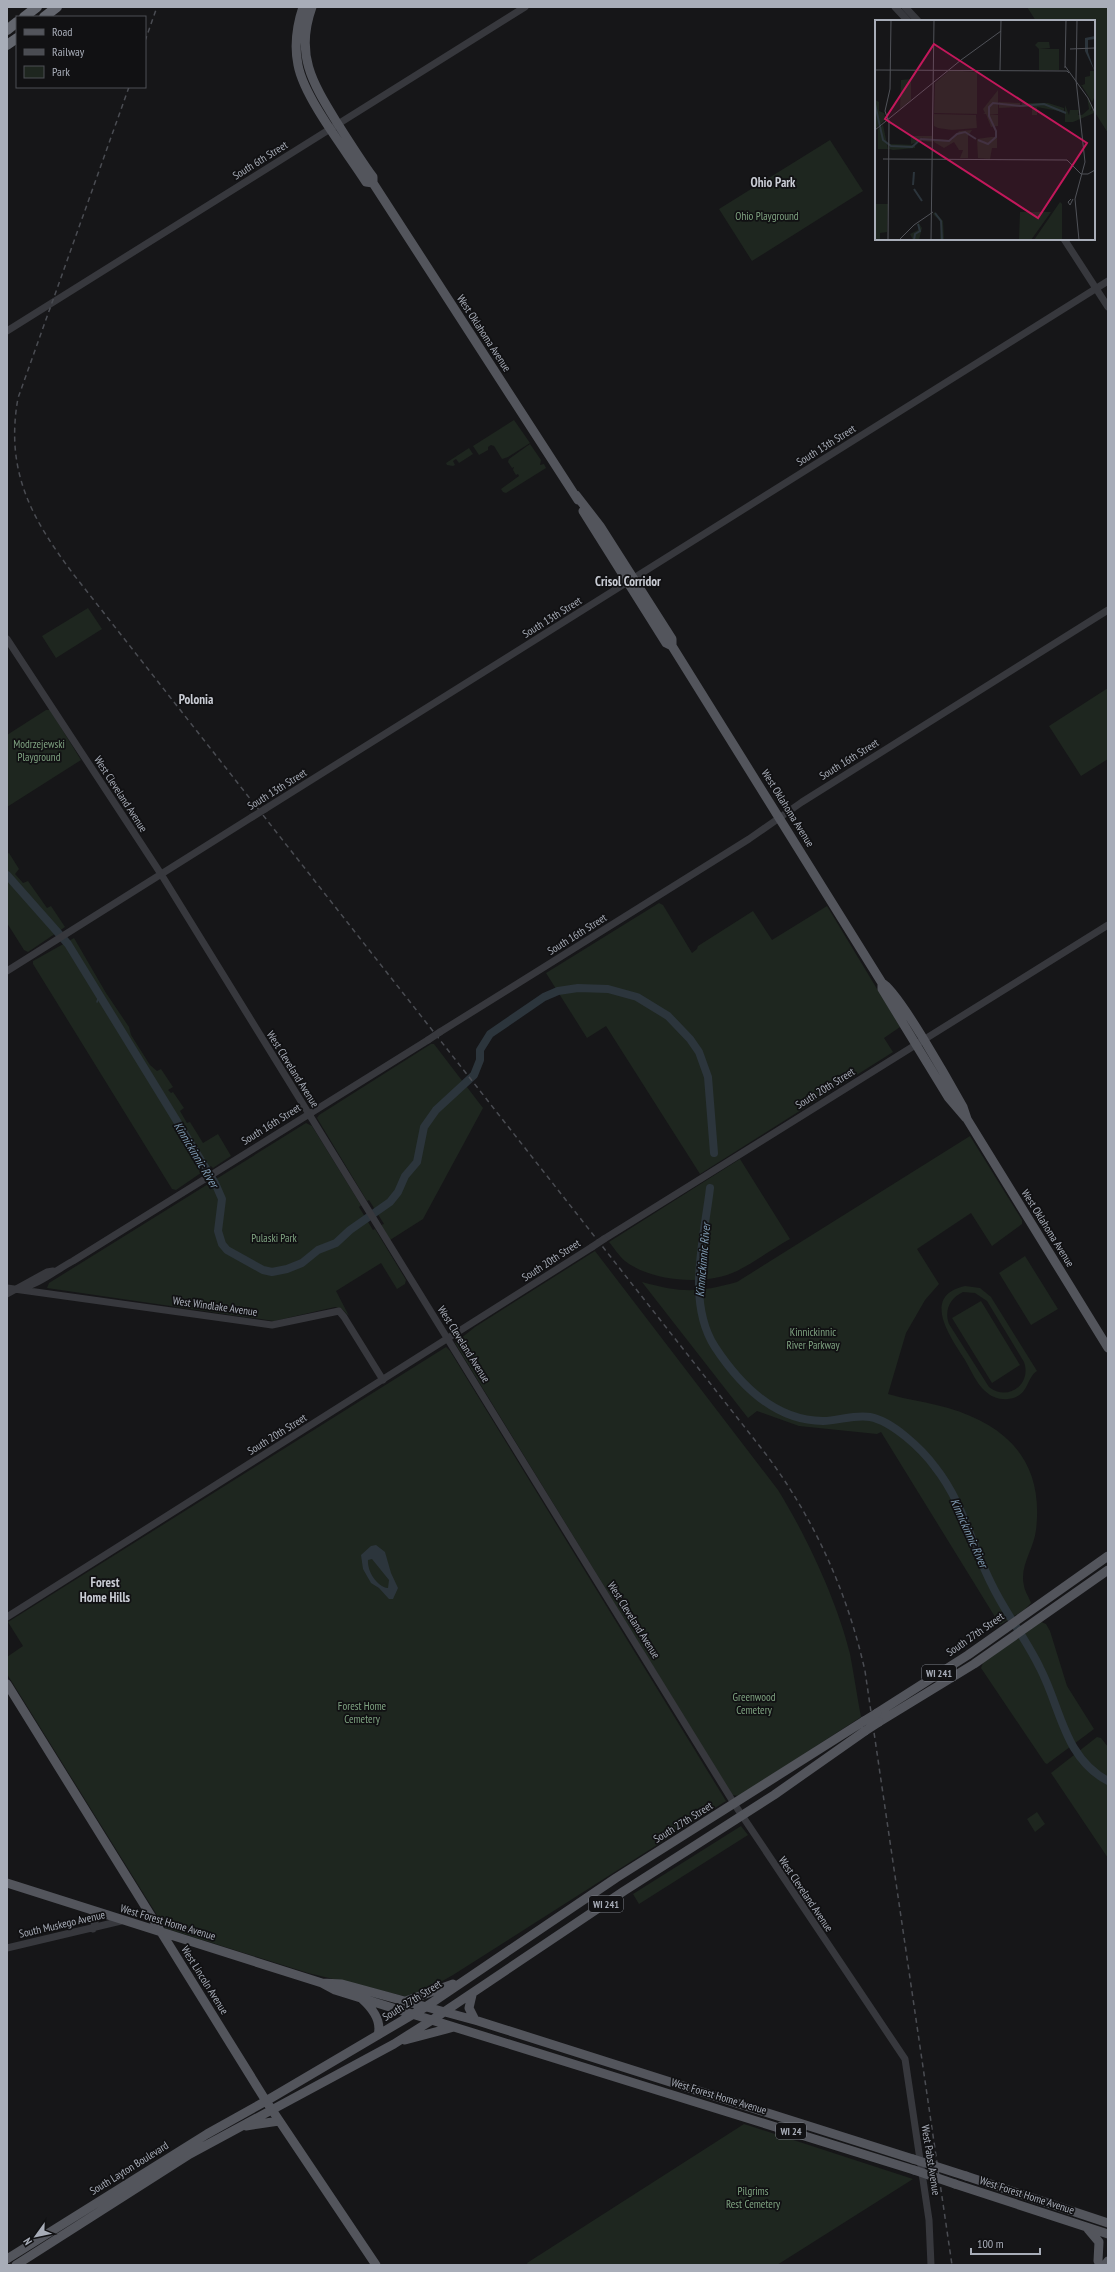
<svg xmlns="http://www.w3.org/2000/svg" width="1115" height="2272" viewBox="0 0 1115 2272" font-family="'PT Sans Narrow',sans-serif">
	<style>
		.green { fill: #1e261f; fill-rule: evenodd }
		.water { fill: #2c353c; fill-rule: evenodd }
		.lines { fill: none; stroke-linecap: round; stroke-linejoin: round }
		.stream { stroke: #2c353c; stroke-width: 1.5 }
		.river { stroke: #2c353c; stroke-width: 8 }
		.minor { stroke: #37383d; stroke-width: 7 }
		.major { stroke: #53555c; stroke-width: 9 }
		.highway { stroke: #63666e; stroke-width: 10 }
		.rail { stroke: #4a4c52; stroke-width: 1.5; stroke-dasharray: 5 4; stroke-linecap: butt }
		.minor-bridge { stroke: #37383d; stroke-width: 7 }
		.major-bridge { stroke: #53555c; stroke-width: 9 }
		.labels { text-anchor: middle; stroke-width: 3.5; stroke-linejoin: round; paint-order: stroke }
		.shield { fill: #111113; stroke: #7b7e86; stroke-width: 1 }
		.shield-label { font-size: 10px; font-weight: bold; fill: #a8adb8 }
		.street-label { font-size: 11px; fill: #a8adb8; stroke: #111113 }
		.park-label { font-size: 11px; fill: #7fa381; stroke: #111113 }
		.water-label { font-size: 12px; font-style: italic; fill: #7f9bb3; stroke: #111113 }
		.quarter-label { font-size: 13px; font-weight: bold; fill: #c9ccd4; stroke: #111113 }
		.inset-river { fill: none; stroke: #2c353c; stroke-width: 2 }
		.inset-road { fill: none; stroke: #505258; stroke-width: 1 }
		.view { fill: #c2185b; fill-opacity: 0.15; stroke: #c2185b; stroke-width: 2 }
		.inset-edge { fill: none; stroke: #a8adb8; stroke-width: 2 }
	</style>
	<rect width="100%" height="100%" fill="#161618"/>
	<path class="green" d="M 1027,7 L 1108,7 L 1108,133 L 1094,111 L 1094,21 L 1036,21 Z
		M 830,140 L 863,191 L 752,261 L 719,209 Z
		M 514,420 L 530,443 L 508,457 L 502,459 L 494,446 L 491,445 L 488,447 L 488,450 L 479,455 L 473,446 Z
		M 530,444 L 541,460 L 540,465 L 544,464 L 546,468 L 506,493 L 503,492 L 501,489 L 519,476 L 518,474 L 516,475 L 513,470 L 514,467 L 512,468 L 508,462 L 509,459 Z
		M 469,448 L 473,454 L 459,463 L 456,459 L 453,461 L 455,465 L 453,466 L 447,465 L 446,463 Z
		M 88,608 L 102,629 L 56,658 L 42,636 Z
		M 1108,688 L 1108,759 L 1081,776 L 1049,726 Z
		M 46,710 L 50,710 L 81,760 L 7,807 L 7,735 Z
		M 9,853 L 19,869 L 15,874 L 23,883 L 28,881 L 47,908 L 51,906 L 65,927 L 28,952 L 24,950 L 7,923 L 7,854 Z
		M 659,903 L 663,905 L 692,953 L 697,949 L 698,946 L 753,911 L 772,940 L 827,906 L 900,1027 L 884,1038 L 893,1052 L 700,1174 L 606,1026 L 587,1038 L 546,973 Z
		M 74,938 L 106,993 L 129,1027 L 131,1035 L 150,1065 L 157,1071 L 161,1069 L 173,1087 L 168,1090 L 171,1093 L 173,1092 L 184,1108 L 180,1111 L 187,1123 L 190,1122 L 203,1143 L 218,1134 L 231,1156 L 213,1168 L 211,1166 L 176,1190 L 172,1189 L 33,964 L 33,961 Z
		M 431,1044 L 434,1044 L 483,1108 L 423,1219 L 390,1240 L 381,1225 L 384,1224 L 369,1200 L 367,1201 L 317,1118 L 319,1115 Z
		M 306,1123 L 312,1126 L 361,1205 L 359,1207 L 373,1230 L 375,1229 L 406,1280 L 405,1284 L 397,1289 L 381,1263 L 336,1291 L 349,1316 L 342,1309 L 335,1307 L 274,1321 L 47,1288 L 49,1283 Z
		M 970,1136 L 1022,1220 L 1022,1224 L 992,1246 L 971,1213 L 917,1249 L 939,1284 L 925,1300 L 906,1333 L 888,1394 C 908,1400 928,1402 948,1408 C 1009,1426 1044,1463 1036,1530 C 1034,1549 1019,1566 1024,1586 C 1025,1592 1029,1597 1031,1603 L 1024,1610 L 1000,1625 L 881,1432 L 877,1434 L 799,1426 L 757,1411 L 748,1418 L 642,1282 C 682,1293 697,1293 737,1282 Z
		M 740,1159 L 790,1239 C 772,1249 755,1262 737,1271 C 706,1286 652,1282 625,1261 C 619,1256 614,1248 609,1242 Z
		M 595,1251 L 778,1490 C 807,1537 837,1601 850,1654 C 854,1675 857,1696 861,1717 L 739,1796 L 732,1795 L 455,1343 L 475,1327 Z
		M 1025,1256 L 1058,1309 L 1031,1325 L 999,1273 Z
		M 965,1286 L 980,1288 L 991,1297 L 1037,1371 C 1025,1379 1030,1396 1008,1399 C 1000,1400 991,1397 985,1391 C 976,1383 971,1370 965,1360 C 951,1338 920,1296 965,1286 ZM 963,1292 L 975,1293 L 987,1301 L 1024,1362 C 1032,1384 1008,1402 989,1387 L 949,1324 C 944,1310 950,1298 963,1292 Z
		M 981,1301 L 1020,1365 L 992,1383 L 952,1318 Z
		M 446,1347 L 450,1351 L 726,1801 L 453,1975 L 414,1997 L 408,1997 L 308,1973 L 165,1928 L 7,1674 L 7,1657 L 23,1646 L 8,1622 Z
		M 1041,1622 L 1046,1624 L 1050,1631 L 1067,1686 L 1094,1729 L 1047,1764 L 1045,1763 L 981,1668 L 983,1663 Z
		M 1097,1737 L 1101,1738 L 1108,1747 L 1108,1858 L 1051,1773 Z
		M 1037,1812 L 1045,1824 L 1035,1832 L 1027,1819 Z
		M 741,1826 L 748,1835 L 639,1904 L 633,1894 Z
		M 744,2124 L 913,2179 L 777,2265 L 528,2265 L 527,2263 Z"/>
	<path class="water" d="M 376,1545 L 385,1552 L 391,1573 L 398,1588 L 393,1599 L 389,1599 L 379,1588 L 371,1583 L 363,1569 L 361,1555 L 371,1546 ZM 372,1559 L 389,1580 L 388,1588 C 377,1587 367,1571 368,1560 Z"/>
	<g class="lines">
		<path class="stream" d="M 97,1002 L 99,995"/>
		<path class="river" d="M 7,875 L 68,944 L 215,1183 L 222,1199 L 218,1231 L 222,1244 L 227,1250 L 263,1270 L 272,1272 L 287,1269 L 302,1263 L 318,1250 L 336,1243 L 350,1230 L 390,1202 L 398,1192 L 405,1176 L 417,1162 L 424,1127 L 436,1110 L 474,1075 L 480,1060 L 480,1050 L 490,1034 L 544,997 L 558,991 L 578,988 L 608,989 L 637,997 L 668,1016 L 690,1039 L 699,1052 L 708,1077 L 714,1153
			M 710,1188 C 704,1239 686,1302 715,1347 C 740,1385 775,1421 823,1421 C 838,1421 855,1414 870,1417 C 892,1421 922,1449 935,1467 C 963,1502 972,1546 992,1585 C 1006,1614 1026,1639 1040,1668 C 1061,1708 1064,1758 1108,1781"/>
		<path class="minor" d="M 895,7 L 908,21
			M 905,7 L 918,21
			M 1064,239 L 1108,307
			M 7,331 L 525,7
			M 7,639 L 161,874 L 735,1805 L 905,2059 L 929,2220 L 931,2265
			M 265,809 L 1108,281
			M 7,971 L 252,817
			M 440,1032 L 749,839 L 802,802 L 1108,610
			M 604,1239 L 1108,925
			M 7,1288 L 272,1325 L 339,1311 L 344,1317 L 383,1380
			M 17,1289 C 39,1285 54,1271 73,1261 L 428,1040
			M 7,1294 L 47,1272 L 53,1271
			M 7,1617 L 592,1247
			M 92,1911 L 96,1918 L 93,1929
			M 7,1948 L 121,1921"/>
		<path class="major" d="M 303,7 C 297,25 294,46 298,65 C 304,98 347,152 366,182 L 373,183
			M 312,7 C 295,54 312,82 336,121 C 348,140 360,159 373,177 L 373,183 L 578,500
			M 576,495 L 600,526 L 672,639 L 672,646 L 882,983 C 897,989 952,1087 963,1107 L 967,1119 L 1108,1348
			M 583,511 L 666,643 L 672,646
			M 882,983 L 882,989 L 948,1097 L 966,1118
			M 7,1684 L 266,2101 L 376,2265
			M 877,1713 L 968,1655 L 1108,1556
			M 879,1722 L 974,1664 L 1108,1570
			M 7,1883 L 322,1983 L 335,1990 L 914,2170
			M 322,1983 L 342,1984 L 478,2021 L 913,2159
			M 472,1995 L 469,2008 L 475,2020
			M 362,1999 C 372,2008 382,2021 378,2035
			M 406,2001 L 453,1984
			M 405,2040 L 454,2027
			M 246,2126 L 279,2121
			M 966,2176 L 1108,2223
			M 955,2184 L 1108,2234
			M 1088,2229 L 1099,2242 L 1098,2261
			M 7,2259 L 207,2134 L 266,2101 L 427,2006 L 616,1878 L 864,1721
			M 16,2265 L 190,2154 L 394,2044 L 432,2020 L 624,1891 L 774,1795 L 865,1731
			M 1105,2265 L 1108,2261"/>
		<path class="highway" d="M 24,17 L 37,7
			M 44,17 L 57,7
			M 7,30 L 17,22
			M 7,45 L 17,38"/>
		<path class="rail" d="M 145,41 L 157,7
			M 129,87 L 18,398 C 5,471 31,518 74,575 L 765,1453 C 814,1518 847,1591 865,1671 L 952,2265"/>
		<path class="minor-bridge" d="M 252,817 L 265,809
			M 428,1040 L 440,1032
			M 592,1247 L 604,1239"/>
		<path class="major-bridge" d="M 864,1721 L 877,1713
			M 865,1731 L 879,1722
			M 913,2159 L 966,2176
			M 914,2170 L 955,2184"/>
	</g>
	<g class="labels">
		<g class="shield">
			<rect x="922" y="1665" width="34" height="16" rx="3"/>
			<rect x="589" y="1896" width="34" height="16" rx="3"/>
			<rect x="776" y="2123" width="30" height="16" rx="3"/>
		</g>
		<g class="shield-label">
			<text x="939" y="1677">WI 241</text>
			<text x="606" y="1908">WI 241</text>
			<text x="791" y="2135">WI 24</text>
		</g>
		<g class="street-label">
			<text transform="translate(260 160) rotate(-32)" y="4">South 6th Street</text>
			<text transform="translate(484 333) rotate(57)" y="4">West Oklahoma Avenue</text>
			<text transform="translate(826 445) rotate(-32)" y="4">South 13th Street</text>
			<text transform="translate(552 617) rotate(-32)" y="4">South 13th Street</text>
			<text transform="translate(849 759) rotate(-32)" y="4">South 16th Street</text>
			<text transform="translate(277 789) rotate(-32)" y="4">South 13th Street</text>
			<text transform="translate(121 794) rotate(57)" y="4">West Cleveland Avenue</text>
			<text transform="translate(788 808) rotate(58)" y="4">West Oklahoma Avenue</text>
			<text transform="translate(577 934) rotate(-32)" y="4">South 16th Street</text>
			<text transform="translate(293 1069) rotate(58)" y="4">West Cleveland Avenue</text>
			<text transform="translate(825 1088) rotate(-32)" y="4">South 20th Street</text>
			<text transform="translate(271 1124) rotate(-32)" y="4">South 16th Street</text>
			<text transform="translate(1048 1228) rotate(58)" y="4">West Oklahoma Avenue</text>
			<text transform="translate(551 1260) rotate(-33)" y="4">South 20th Street</text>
			<text transform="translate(215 1306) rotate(8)" y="4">West Windlake Avenue</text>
			<text transform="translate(464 1344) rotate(58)" y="4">West Cleveland Avenue</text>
			<text transform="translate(277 1434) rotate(-32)" y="4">South 20th Street</text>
			<text transform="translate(634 1620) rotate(58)" y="4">West Cleveland Avenue</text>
			<text transform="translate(975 1634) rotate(-35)" y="4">South 27th Street</text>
			<text transform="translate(683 1822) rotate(-32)" y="4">South 27th Street</text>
			<text transform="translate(806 1894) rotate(56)" y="4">West Cleveland Avenue</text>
			<text transform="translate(168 1922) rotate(17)" y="4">West Forest Home Avenue</text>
			<text transform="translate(62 1924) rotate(-13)" y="4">South Muskego Avenue</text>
			<text transform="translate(205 1980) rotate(58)" y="4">West Lincoln Avenue</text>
			<text transform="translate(412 2000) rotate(-32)" y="4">South 27th Street</text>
			<text transform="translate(719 2096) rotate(17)" y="4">West Forest Home Avenue</text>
			<text transform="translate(931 2160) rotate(81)" y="4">West Pabst Avenue</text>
			<text transform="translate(129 2168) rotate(-32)" y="4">South Layton Boulevard</text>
			<text transform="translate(1027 2195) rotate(18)" y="4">West Forest Home Avenue</text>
		</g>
		<g class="park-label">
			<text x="767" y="220">Ohio Playground</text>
			<text x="39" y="748">Modrzejewski<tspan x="39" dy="13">Playground</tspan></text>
			<text x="274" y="1242">Pulaski Park</text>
			<text x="813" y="1336">Kinnickinnic<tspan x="813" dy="13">River Parkway</tspan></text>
			<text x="754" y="1701">Greenwood<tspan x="754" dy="13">Cemetery</tspan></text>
			<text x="362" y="1710">Forest Home<tspan x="362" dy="13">Cemetery</tspan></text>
			<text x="753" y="2195">Pilgrims<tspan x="753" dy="13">Rest Cemetery</tspan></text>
		</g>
		<g class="water-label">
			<text transform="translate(196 1155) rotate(59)" y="4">Kinnickinnic River</text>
			<text transform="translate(703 1260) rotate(-85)" y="4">Kinnickinnic River</text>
			<text transform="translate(969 1533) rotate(66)" y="4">Kinnickinnic River</text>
		</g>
		<g class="quarter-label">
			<text x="773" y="187">Ohio Park</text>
			<text x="628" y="586">Crisol Corridor</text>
			<text x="196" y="704">Polonia</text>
			<text x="105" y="1587">Forest<tspan x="105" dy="15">Home Hills</tspan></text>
		</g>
	</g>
	<g transform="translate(875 20)">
		<rect width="220" height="220" fill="#161618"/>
		<path d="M 163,22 L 174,22 L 175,28 L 164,29 L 184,29 L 184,50 L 164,50 L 164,29 L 160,25 ZM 75,50 L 102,52 L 102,94 L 59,93 L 60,63 ZM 215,51 L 220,51 L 220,76 L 217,82 L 207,66 L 205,66 L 210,64 L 210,57 L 215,56 ZM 36,59 L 36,80 L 25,89 L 26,60 ZM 123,70 L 123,94 L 112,95 L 123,95 L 123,106 L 116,107 L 111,94 L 108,94 L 110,93 L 108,89 ZM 212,76 L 217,87 L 215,91 L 218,89 L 219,93 L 198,102 L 190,102 L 190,85 L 194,95 L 195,90 L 204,90 L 203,95 L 207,95 L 214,89 ZM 0,80 L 4,82 L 4,91 L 9,93 L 11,99 L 0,109 ZM 124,82 L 145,83 L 145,87 L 124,88 ZM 147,83 L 173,83 L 189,88 L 189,92 L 162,87 L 162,95 L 157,95 L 157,86 L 147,87 ZM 59,94 L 101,95 L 102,108 L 77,110 L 63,108 L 59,106 ZM 8,105 L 13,129 L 3,129 L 3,109 ZM 97,110 L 93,116 L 93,138 L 85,138 L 88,130 L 84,130 L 79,122 L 69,128 L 59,122 L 59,119 L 77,120 L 84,111 ZM 36,116 L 57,116 L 57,122 L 48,121 L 47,117 L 47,121 L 36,124 ZM 116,117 L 122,117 L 122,128 L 117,128 L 115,139 L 103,138 L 102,119 ZM 15,124 L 40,125 L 40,128 L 18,130 L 14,129 ZM 185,182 L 187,184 L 187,220 L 159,220 ZM 0,184 L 13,184 L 12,212 L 5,213 L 5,220 L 0,220 ZM 60,192 L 68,201 L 69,220 L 65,220 L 66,202 L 58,194 ZM 145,192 L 176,192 L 156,220 L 144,220 ZM 43,202 L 47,208 L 44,220 L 38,220 L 35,214 L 43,210 Z" fill="#1e261f"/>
		<path d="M 220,16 L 220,19 L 213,20 L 213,32 L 220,52 L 210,31 L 210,18 Z" fill="#2c353c"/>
		<path class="inset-river" d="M 0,84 L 8,120 L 16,126 L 37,127 L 46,119 L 74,121 L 82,114 L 90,112 L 101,119M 103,120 L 113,124 L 121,117 L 121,111 L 114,96 L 114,87 L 118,83 L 145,86 L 169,84 L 191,93M 38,165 L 39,152M 39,169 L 47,181M 60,193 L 66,201 L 67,220M 39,220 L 40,214 L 45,211 L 43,204"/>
		<path class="inset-road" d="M 202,0 L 201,60 L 210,142 L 200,179 L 204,220M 195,29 L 220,28M 190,46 L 213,78 L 220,93M 190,48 L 191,0M 0,50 L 192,51 L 194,53M 125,50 L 126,0M 14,103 L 10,91 L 15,69 L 16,0M 0,110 L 86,40 L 126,11M 8,139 L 192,140 L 206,154 L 213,154 L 220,150M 196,179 L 193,182 L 195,185 L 198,179M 13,220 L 14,100M 24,220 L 39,205 L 58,192M 56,220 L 59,0"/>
		<path class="view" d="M 59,24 L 212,123 L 163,198 L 10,99 Z"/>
		<rect width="220" height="220" class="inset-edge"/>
	</g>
	<rect width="1115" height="2272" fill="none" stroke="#a8adb8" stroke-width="16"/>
	<rect x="16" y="16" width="130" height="72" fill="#111113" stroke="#4d4f55"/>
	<rect x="24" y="29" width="20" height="6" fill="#53555c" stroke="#4d4f55"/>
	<text x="52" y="36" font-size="12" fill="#a8adb8">Road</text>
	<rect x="24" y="49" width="20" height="6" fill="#4a4c52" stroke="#4d4f55"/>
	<text x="52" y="56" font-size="12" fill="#a8adb8">Railway</text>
	<rect x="24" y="66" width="20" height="12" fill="#1e261f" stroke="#4d4f55"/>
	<text x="52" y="76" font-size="12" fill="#a8adb8">Park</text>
	<g transform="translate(36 2236) rotate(237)" stroke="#111113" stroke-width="3" paint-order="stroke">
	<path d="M0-3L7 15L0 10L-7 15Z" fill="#a8adb8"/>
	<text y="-6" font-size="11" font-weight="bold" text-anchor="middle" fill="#a8adb8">N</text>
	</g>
	<path d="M971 2248v6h69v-6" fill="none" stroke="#a8adb8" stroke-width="2"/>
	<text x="977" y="2248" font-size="12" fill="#a8adb8" stroke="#111113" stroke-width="3" paint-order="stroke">100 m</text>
</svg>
